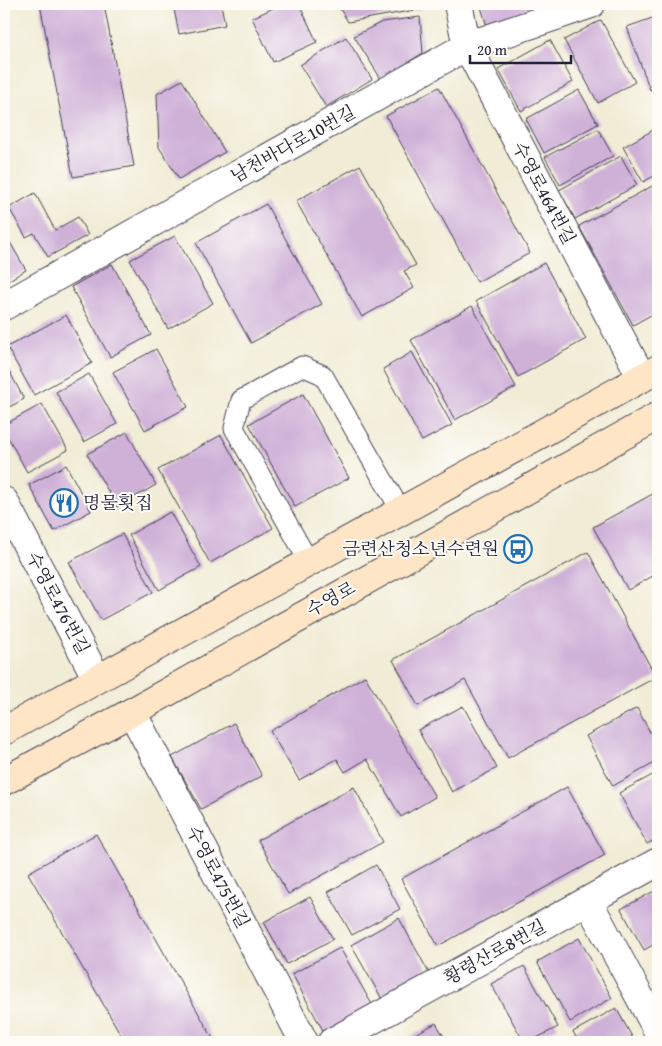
<svg xmlns="http://www.w3.org/2000/svg" width="662" height="1046" viewBox="0 0 662 1046" font-family="'Gentium Book Plus','Noto Serif KR',serif">
	<style>
		.building { fill: #cfb1d8 }
		.lines { fill: none; stroke-linecap: round; stroke-linejoin: round }
		.lane-casing { stroke: #414052; stroke-width: 21 }
		.street-casing { stroke: #414052; stroke-width: 30 }
		.secondary-casing { stroke: #414052; stroke-width: 30 }
		.lane { stroke: #fff; stroke-width: 19 }
		.street { stroke: #fff; stroke-width: 28 }
		.secondary { stroke: #fee5c5; stroke-width: 28 }
		.labels { text-anchor: middle; stroke-width: 4; stroke-linejoin: round; paint-order: stroke }
		.street-label { font-size: 18px; fill: #22223b; stroke: #fdfcf7 }
		.poi-label { font-size: 18px; fill: #22223b; stroke: #fdfcf7; text-anchor: start }
	</style>
	<rect width="100%" height="100%" fill="#fdfcf7"/>
	<filter id="ink" filterUnits="userSpaceOnUse"><feTurbulence type="fractalNoise" baseFrequency=".02" numOctaves="2"/><feDisplacementMap in="SourceGraphic" scale="10" xChannelSelector="R" yChannelSelector="G"/><feConvolveMatrix kernelMatrix="1 2 1 2 8 2 1 2 1" color-interpolation-filters="sRGB"/></filter>
	<filter id="wash" filterUnits="userSpaceOnUse"><feTurbulence type="fractalNoise" baseFrequency=".0096" numOctaves="4" result="noise"/><feDisplacementMap in="SourceGraphic" scale="20" xChannelSelector="R" yChannelSelector="G"/><feGaussianBlur stdDeviation="1.12" result="paint"/><feColorMatrix in="noise" values="0 0 0 0 0 0 0 0 0 0 0 0 0 0 0 0 0 1.4 0 .05"/><feComposite in="paint" operator="in"/></filter>
	<g filter="url(#wash)">
		<rect width="100%" height="100%" fill="#f1ecd5"/>
		<g id="blocks">
			<path class="building" d="M 40,4 L 104,4 L 134,166 L 73,177 Z
				M 173,4 L 221,4 L 225,25 L 179,34 Z
				M 282,4 L 299,4 L 317,42 L 273,62 L 252,18 Z
				M 337,4 L 420,4 L 421,9 L 348,22 Z
				M 480,4 L 552,4 L 487,26 Z
				M 658,16 L 658,87 L 650,90 L 627,27 Z
				M 420,17 L 423,53 L 381,79 L 354,36 L 382,22 Z
				M 601,20 L 635,82 L 598,103 L 564,40 Z
				M 346,37 L 372,79 L 326,107 L 300,65 Z
				M 550,40 L 573,82 L 521,111 L 498,69 Z
				M 182,80 L 225,152 L 179,179 L 159,147 L 157,94 Z
				M 439,87 L 530,253 L 477,282 L 386,116 Z
				M 579,90 L 598,124 L 544,153 L 526,119 Z
				M 598,129 L 613,156 L 560,185 L 545,157 Z
				M 655,129 L 658,136 L 658,174 L 643,182 L 623,147 Z
				M 621,156 L 637,185 L 575,219 L 559,190 Z
				M 360,165 L 416,265 L 404,271 L 414,288 L 362,317 L 296,201 Z
				M 654,185 L 658,193 L 658,311 L 633,325 L 579,226 Z
				M 35,193 L 55,230 L 78,217 L 88,235 L 48,257 L 34,233 L 26,237 L 9,208 Z
				M 266,204 L 322,304 L 251,343 L 196,243 Z
				M 4,232 L 26,270 L 4,283 Z
				M 175,236 L 213,303 L 168,329 L 130,260 Z
				M 544,263 L 586,339 L 518,377 L 476,301 Z
				M 112,264 L 151,335 L 110,357 L 71,287 Z
				M 472,306 L 516,387 L 455,420 L 411,340 Z
				M 66,315 L 92,363 L 34,395 L 7,347 Z
				M 156,349 L 188,407 L 145,430 L 113,372 Z
				M 412,352 L 452,425 L 422,441 L 383,369 Z
				M 4,361 L 24,399 L 4,410 Z
				M 89,374 L 117,424 L 84,442 L 56,392 Z
				M 303,394 L 349,478 L 295,507 L 249,424 Z
				M 42,404 L 68,450 L 27,472 L 4,430 L 4,425 Z
				M 127,432 L 156,485 L 117,507 L 87,454 Z
				M 221,435 L 273,528 L 210,563 L 158,470 Z
				M 66,465 L 91,511 L 54,531 L 29,485 Z
				M 658,491 L 658,573 L 628,590 L 593,527 Z
				M 170,512 L 201,567 L 159,590 L 129,535 Z
				M 122,534 L 153,592 L 101,620 L 69,562 Z
				M 588,552 L 656,677 L 508,758 L 465,680 L 418,706 L 393,660 Z
				M 365,676 L 435,797 L 401,817 L 367,759 L 345,772 L 337,759 L 299,780 L 270,731 Z
				M 463,706 L 497,768 L 452,792 L 418,730 Z
				M 637,708 L 658,747 L 658,761 L 613,786 L 586,736 Z
				M 234,723 L 262,776 L 201,809 L 172,757 Z
				M 658,772 L 658,838 L 647,844 L 619,793 Z
				M 354,787 L 383,842 L 288,894 L 258,840 Z
				M 567,787 L 605,855 L 438,946 L 401,879 Z
				M 96,834 L 215,1042 L 125,1042 L 28,873 Z
				M 376,865 L 400,909 L 352,935 L 328,892 Z
				M 658,889 L 658,942 L 644,950 L 621,909 Z
				M 310,897 L 333,939 L 287,964 L 264,922 Z
				M 399,918 L 429,973 L 382,999 L 351,945 Z
				M 579,938 L 612,998 L 570,1022 L 537,962 Z
				M 340,948 L 374,1008 L 325,1034 L 292,974 Z
				M 524,966 L 558,1027 L 529,1042 L 524,1042 L 491,984 Z
				M 616,1008 L 635,1042 L 579,1042 L 573,1032 Z
				M 436,1023 L 447,1042 L 400,1042 Z"/>
		</g>
	</g>
	<g filter="url(#ink)">
		<use href="#blocks" fill-opacity="0" stroke="#414052" stroke-width="1"/>
		<g class="lines">
			<defs>
				<path id="lane" d="M 309,562 L 234,428 L 241,400 L 302,366 L 323,375 L 401,511"/>
				<path id="street" d="M 458,4 L 467,46 L 642,378
					M 4,306 L 467,46 L 591,4
					M 4,501 L 97,679
					M 132,712 L 304,1042
					M 588,901 L 658,1031
					M 332,1042 L 658,862"/>
				<path id="secondary" d="M 4,731 L 658,369
					M 4,781 L 132,712 L 658,416"/>
			</defs>
			<use href="#lane" class="lane-casing"/>
			<use href="#street" class="street-casing"/>
			<use href="#secondary" class="secondary-casing"/>
			<use href="#lane" class="lane"/>
			<use href="#street" class="street"/>
			<use href="#secondary" class="secondary"/>
		</g>
	</g>
	<defs>
		<symbol id="restaurant-ring" viewBox="-11 -11 22 22"><circle r="9.5" fill="#fdfcf7" stroke="#1f6fb2" stroke-width="1.5"/><path d="M-5-6h1v4h1v-4h1v4h1v-4h1v5L-1.5 .5V6h-2V.5L-5-1ZM5-6V6H3V1.5H1.5Q1.5-4 5-6Z" fill="#1f6fb2"/></symbol>
		<symbol id="bus-ring" viewBox="-11 -11 22 22"><circle r="9.5" fill="#fdfcf7" stroke="#1f6fb2" stroke-width="1.5"/><path d="M-5-6H5V4H4V6H2V4H-2V6H-4V4H-5ZM-3.5-4V0h7V-4ZM-3.5 1.2v1.5H-2V1.2ZM2 1.2v1.5H3.5V1.2Z" fill="#1f6fb2"/></symbol>
	</defs>
	<g fill-rule="evenodd">
		<use href="#restaurant-ring" x="48" y="487" width="32" height="32"/>
		<use href="#bus-ring" x="502" y="533" width="32" height="32"/>
	</g>
	<g class="labels">
		<g class="street-label">
			<text transform="translate(293 144) rotate(-29)" y="6">남천바다로10번길</text>
			<text transform="translate(544 193) rotate(62)" y="6">수영로464번길</text>
			<text transform="translate(331 599) rotate(-29)" y="6">수영로</text>
			<text transform="translate(58 603) rotate(62)" y="6">수영로476번길</text>
			<text transform="translate(218 877) rotate(62)" y="6">수영로475번길</text>
			<text transform="translate(495 952) rotate(-29)" y="6">황령산로8번길</text>
		</g>
		<g class="poi-label">
			<text x="83" y="509">명물횟집</text>
			<text x="499" y="555" text-anchor="end">금련산청소년수련원</text>
		</g>
	</g>
	<rect width="662" height="1046" fill="none" stroke="#fdfcf7" stroke-width="20"/>
	<path d="M470 55v8h101v-8" fill="none" stroke="#22223b" stroke-width="2.5"/>
	<text x="477" y="55" font-size="15" fill="#22223b" stroke="#fdfcf7" stroke-width="4" paint-order="stroke">20 m</text>
</svg>
